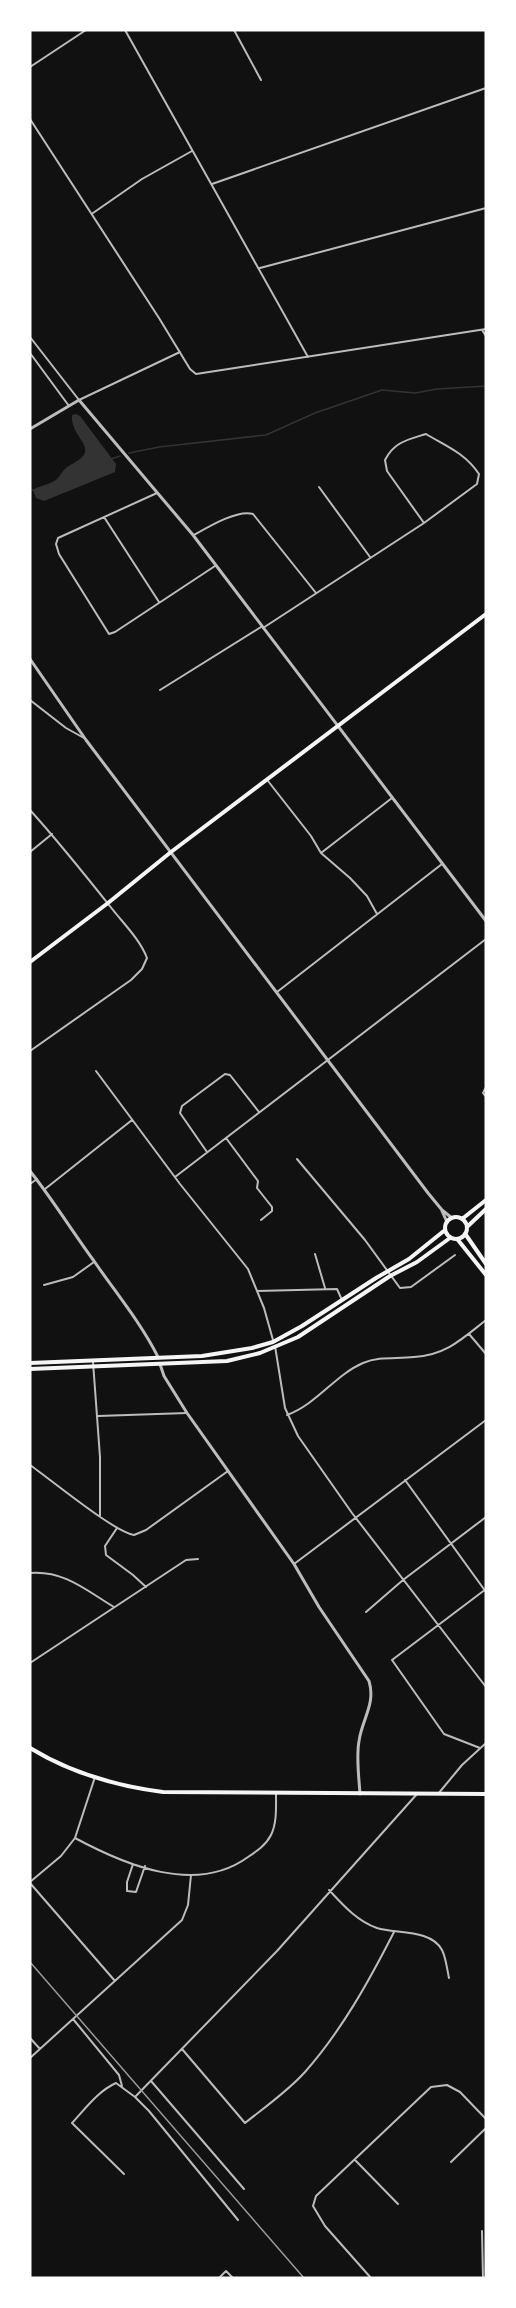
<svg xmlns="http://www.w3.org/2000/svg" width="516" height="2308" viewBox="0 0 516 2308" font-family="Signika,sans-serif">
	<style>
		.water { fill: #333 }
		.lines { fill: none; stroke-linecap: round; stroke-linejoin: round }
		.stream { stroke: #333; stroke-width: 1.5 }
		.minor { stroke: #bcbcbc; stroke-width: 2 }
		.tertiary { stroke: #bcbcbc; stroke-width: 3 }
		.secondary { stroke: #f5f5f5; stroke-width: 4 }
		.primary { stroke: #f5f5f5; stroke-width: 4 }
		.rail { stroke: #9a9a9a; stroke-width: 1.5 }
	</style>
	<rect width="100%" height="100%" fill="#111"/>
	<path class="water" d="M 76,414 L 80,416 L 116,464 L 115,472 L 44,501 L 36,498 L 33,490 L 36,488 C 42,486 53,483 57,479 C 61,475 62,471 66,468 C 73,462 90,458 84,445 C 79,435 71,428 72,415 Z"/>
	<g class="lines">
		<path class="stream" d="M 129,453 L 159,447 L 266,435 L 315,413 L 382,390 L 415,393 L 437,389 L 486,386
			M 111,459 L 120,456
			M 30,491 L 33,490"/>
		<path class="minor" d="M 125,30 L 308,357
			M 234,30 L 261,80
			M 30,67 L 86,30
			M 30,119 L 159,318 L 190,369 L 196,374 L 486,329
			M 212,184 L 486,88
			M 93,213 L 142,179 L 192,151
			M 260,268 L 486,208
			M 482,330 L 486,336
			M 30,337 L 79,400 L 180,352
			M 30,353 L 69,406
			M 426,434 C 446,446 465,453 479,474 L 477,484 L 424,523 L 387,471 L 385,460 C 394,442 407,440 426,434 Z
			M 319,487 L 370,557
			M 157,493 L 58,538 L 56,544 L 59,554 L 109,634 L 115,632 L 215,566
			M 104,517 L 159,602
			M 194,535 C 208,527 238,509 253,514 L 316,593
			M 263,628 L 424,523
			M 160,690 L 261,627
			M 30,700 L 66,728 L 84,738
			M 268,781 L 311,836 L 321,853 L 350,878 L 367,896 L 377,914
			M 30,810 C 59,842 86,876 113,910 C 125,925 140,940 147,958 L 142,969 L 131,980 L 30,1051
			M 30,852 L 52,834
			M 321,853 L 392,798
			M 277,992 L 442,864
			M 96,1071 L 180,1184 L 248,1269 L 264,1308 L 273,1340
			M 486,1087 L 483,1093 L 486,1097
			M 226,1138 L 258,1181 L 257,1188 L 272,1207 L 272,1211 L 261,1220
			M 207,1152 L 180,1113 L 182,1106 L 225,1074 L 230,1075 L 259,1112
			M 297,1159 L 365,1240 L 400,1288 L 411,1287 L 455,1255
			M 175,1177 L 486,939
			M 30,1184 L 37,1179
			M 45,1189 L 132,1120
			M 315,1254 L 325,1288
			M 44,1285 L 73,1277 L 94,1262
			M 257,1291 L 337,1289 L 342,1300
			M 469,1334 L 486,1354
			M 275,1346 L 285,1408 L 298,1436 L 352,1513 L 486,1687
			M 93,1362 L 100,1457 L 100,1516
			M 287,1415 C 317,1404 335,1375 363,1363 C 379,1356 396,1359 414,1357 C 446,1355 462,1339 486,1320
			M 98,1416 L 187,1413
			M 30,1465 C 50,1479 114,1532 134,1535 L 146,1530 L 228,1471
			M 405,1480 L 486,1592
			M 117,1528 L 105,1546 L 106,1555 L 133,1575 L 146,1587
			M 294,1564 L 486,1420
			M 30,1573 C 64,1570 87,1591 114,1607
			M 366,1612 L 403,1580 L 486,1517
			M 30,1663 L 186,1560 L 198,1559
			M 480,1748 L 444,1734 L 392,1660 L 486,1589
			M 438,1794 L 462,1765 L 486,1743
			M 75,1838 C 125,1865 196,1895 248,1857 C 257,1851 266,1845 271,1835 C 277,1823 276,1807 276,1794
			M 133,1864 L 127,1882 L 127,1891 L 136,1892 L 145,1866
			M 30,1882 L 61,1856 L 75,1838 L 95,1777
			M 30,1883 L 115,1981
			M 329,1890 C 343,1905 357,1921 377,1928 C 396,1934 431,1929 442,1950 C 446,1958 447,1969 449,1978
			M 73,2019 L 119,2075 L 122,2086
			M 30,2038 L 40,2049
			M 182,2049 L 245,2123 C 265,2107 288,2091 305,2072 C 342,2030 369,1981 394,1932
			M 30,2058 L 182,1920 L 188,1905 L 191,1875
			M 151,2081 L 244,2189
			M 135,2097 L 277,1951 L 417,1794
			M 355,2160 L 398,2204
			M 451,2162 L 486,2128
			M 124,2174 L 72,2123 C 85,2109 98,2091 116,2083 L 135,2097 L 149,2111 L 238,2220
			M 482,2231 L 483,2278
			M 219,2278 L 226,2271 L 233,2278
			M 371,2278 L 325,2226 L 313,2206 L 316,2196 L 431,2087 L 447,2085 L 460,2092 L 486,2119"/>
		<path class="tertiary" d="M 30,429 L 79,400 L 193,535 L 486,921
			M 30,659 L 86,740 L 428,1193 L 442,1210 L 452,1218
			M 30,1171 C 53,1200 72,1231 94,1261 C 116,1293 141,1323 158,1357
			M 442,1211 L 447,1222
			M 160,1364 L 164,1376 L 187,1413 L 294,1564 L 319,1607 L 369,1681 C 376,1704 362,1719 359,1741 C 356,1758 359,1777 360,1794"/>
		<path class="secondary" d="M445 1228a11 11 0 1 1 22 0a11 11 0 1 1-22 0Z
			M 462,1219 L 486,1200
			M 468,1226 L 486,1209
			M 466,1235 L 486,1264
			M 458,1240 L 486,1275
			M 30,1363 L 202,1356 L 252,1348 L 273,1342 L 302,1326 L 376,1278 L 409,1259 L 445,1230
			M 30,1369 L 227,1361 L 260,1353 L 298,1337 L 390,1276 L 417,1262 L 450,1238"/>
		<path class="primary" d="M 30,962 L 108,903 L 171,852 L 486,614
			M 30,1748 C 71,1773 116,1786 163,1792 L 486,1794"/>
		<path class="rail" d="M 30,1962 L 304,2278"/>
	</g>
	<rect width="516" height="2308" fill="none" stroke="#ffffff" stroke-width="63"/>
</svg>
